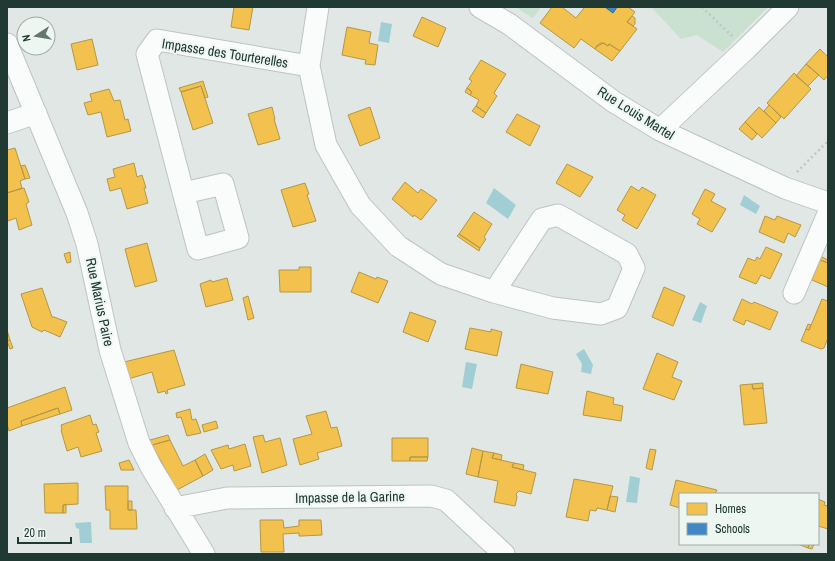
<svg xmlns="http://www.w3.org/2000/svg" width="835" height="561" viewBox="0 0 835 561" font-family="'Archivo Narrow',sans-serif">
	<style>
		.green { fill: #cae0d0 }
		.water { fill: #a1ced5 }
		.homes { fill: #f2c14e; stroke: #b39846 }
		.schools { fill: #3f88c5; stroke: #367099 }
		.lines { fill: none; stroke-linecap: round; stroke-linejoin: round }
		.minor-casing { stroke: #bec4c1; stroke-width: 23 }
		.path { stroke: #bfc7c5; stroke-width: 2.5; stroke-dasharray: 2 3; stroke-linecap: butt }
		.minor { stroke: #fafbfb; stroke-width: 21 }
		.labels { text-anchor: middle; stroke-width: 4; stroke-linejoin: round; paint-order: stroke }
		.street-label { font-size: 14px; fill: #203932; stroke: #eef6f2 }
	</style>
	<rect width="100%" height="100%" fill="#e1e7e4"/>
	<path class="green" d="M 515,7 L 541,7 L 533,18 Z
		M 651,7 L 768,7 L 723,52 L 697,35 L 681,39 Z"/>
	<path class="water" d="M 381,22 L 392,24 L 389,43 L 378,41 Z
		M 494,188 L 516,205 L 508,219 L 486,203 Z
		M 744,195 L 760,206 L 756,214 L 740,205 Z
		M 700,302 L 707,306 L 701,323 L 692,320 Z
		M 584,349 L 593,365 L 591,374 L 581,372 L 582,364 L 576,354 Z
		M 466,362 L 477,364 L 472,389 L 462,387 Z
		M 630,476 L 640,478 L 637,503 L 626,502 Z
		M 91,522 L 92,543 L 80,543 L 79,529 L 76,528 L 75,523 Z"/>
	<path class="homes" d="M 234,7 L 253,7 L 249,30 L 231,27 Z
		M 552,7 L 562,7 L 576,18 L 584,8 L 582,7 L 605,7 L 613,13 L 617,7 L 628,7 L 635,12 L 627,22 L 637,29 L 620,51 L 609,44 L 608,46 L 603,43 L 598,46 L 597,45 L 595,49 L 581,39 L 574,48 L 540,23 Z
		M 632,16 L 635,18 L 635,24 L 633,26 L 627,22 Z
		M 422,17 L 446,28 L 438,47 L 413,36 Z
		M 347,27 L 371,32 L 369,43 L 378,45 L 375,65 L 365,64 L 366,60 L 342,55 Z
		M 92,39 L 98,65 L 77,70 L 71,44 Z
		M 600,43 L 604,43 L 608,46 L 609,44 L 620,51 L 612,61 L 595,49 Z
		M 820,49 L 828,57 L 828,75 L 824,80 L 806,64 Z
		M 481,60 L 506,74 L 494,93 L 497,96 L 486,113 L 476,106 L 479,100 L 470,95 L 472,92 L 467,88 L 472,81 L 469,79 Z
		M 806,64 L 819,75 L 808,86 L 796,76 Z
		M 794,73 L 811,89 L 784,119 L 767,103 Z
		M 203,81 L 208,97 L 205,98 L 201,86 L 181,92 L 179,88 Z
		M 201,86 L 213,123 L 193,130 L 181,92 Z
		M 467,88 L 472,92 L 470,95 L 465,92 Z
		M 109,89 L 114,101 L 120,100 L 125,120 L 128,119 L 131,131 L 107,137 L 101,112 L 88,115 L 84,103 L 92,101 L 90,94 Z
		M 769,105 L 781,117 L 776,123 L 764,111 Z
		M 476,106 L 486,113 L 483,118 L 472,111 Z
		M 272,107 L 275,119 L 274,119 L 280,139 L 258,145 L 248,114 Z
		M 370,107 L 380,138 L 360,146 L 348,115 Z
		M 759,107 L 776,123 L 762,138 L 745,122 Z
		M 517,114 L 540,126 L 530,146 L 506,132 Z
		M 745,122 L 757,134 L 752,140 L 739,129 Z
		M 15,148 L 25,179 L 20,181 L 22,188 L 7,193 L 7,150 Z
		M 134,163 L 137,177 L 142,175 L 146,188 L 144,188 L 148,203 L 127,209 L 121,188 L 110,191 L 107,179 L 115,177 L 113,169 Z
		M 567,164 L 593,177 L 580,197 L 556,183 Z
		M 25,165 L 30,178 L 25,179 L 21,166 Z
		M 405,182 L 418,193 L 421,189 L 437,200 L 421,220 L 414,215 L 413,217 L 392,199 Z
		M 305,183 L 309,194 L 307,195 L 316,221 L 293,227 L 281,190 Z
		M 631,186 L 639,191 L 642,187 L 656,195 L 637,229 L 622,220 L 625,215 L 617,210 Z
		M 24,188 L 29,202 L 26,204 L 32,225 L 19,230 L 16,218 L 8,221 L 7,217 L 7,193 Z
		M 705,189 L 715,194 L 711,201 L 726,209 L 712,232 L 697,224 L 700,219 L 692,214 Z
		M 474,212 L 492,224 L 484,237 L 486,239 L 480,248 L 459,234 Z
		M 765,216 L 775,220 L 777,216 L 801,225 L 795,237 L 788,233 L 784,243 L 759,232 Z
		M 459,234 L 480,248 L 479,251 L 457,236 Z
		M 147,243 L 157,281 L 135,287 L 125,249 Z
		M 766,247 L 782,254 L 770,279 L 761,275 L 756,284 L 739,277 L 748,258 L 755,261 L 757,257 L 760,259 Z
		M 70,252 L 71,262 L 67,263 L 64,254 Z
		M 822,257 L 828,260 L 828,263 L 820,260 Z
		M 820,260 L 828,263 L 828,287 L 812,280 Z
		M 299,267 L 311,267 L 311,292 L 280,292 L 279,270 L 299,270 Z
		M 359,272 L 376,279 L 377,277 L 388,281 L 378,303 L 351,292 Z
		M 227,278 L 233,300 L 206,307 L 200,284 L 211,280 L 212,282 Z
		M 664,287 L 685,296 L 673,326 L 652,317 Z
		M 42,288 L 52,317 L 54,317 L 67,322 L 60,337 L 44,330 L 42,332 L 32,327 L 21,294 Z
		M 248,296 L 254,318 L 248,320 L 243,298 Z
		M 742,299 L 752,304 L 754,302 L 778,312 L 770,330 L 746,320 L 744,325 L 733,320 Z
		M 822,299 L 828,301 L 828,338 L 824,348 L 821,349 L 801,341 L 806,329 L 809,330 Z
		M 410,312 L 436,321 L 428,342 L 403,332 Z
		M 808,324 L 811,325 L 809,330 L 806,329 Z
		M 470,328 L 491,332 L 491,329 L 502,332 L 497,356 L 465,349 Z
		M 7,330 L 10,340 L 7,341 Z
		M 10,340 L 13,348 L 10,349 L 7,341 Z
		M 174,350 L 185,385 L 167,390 L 168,393 L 166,394 L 165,391 L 158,393 L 152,372 L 128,379 L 124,362 Z
		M 657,353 L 678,362 L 672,377 L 682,381 L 674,400 L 643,389 Z
		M 521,364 L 553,372 L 548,394 L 516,388 Z
		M 763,383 L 763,388 L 753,389 L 752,384 Z
		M 752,384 L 753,389 L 763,388 L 767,423 L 744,425 L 740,385 Z
		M 65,387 L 72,410 L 60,414 L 58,408 L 21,421 L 22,426 L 9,431 L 7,424 L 7,408 Z
		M 587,391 L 614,398 L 613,404 L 623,406 L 621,421 L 583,415 Z
		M 58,408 L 60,414 L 22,426 L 21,421 Z
		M 190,409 L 192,420 L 196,419 L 201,433 L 187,436 L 181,417 L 177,418 L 176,413 Z
		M 326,411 L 331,428 L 337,427 L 342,446 L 317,453 L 319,459 L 300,465 L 293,439 L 312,434 L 306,416 Z
		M 90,415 L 93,425 L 96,424 L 99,432 L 96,433 L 102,451 L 81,457 L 78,447 L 67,451 L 61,430 L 62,430 L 61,425 Z
		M 216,421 L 218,428 L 204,432 L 202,425 Z
		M 168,435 L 170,440 L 152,445 L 151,444 L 150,440 Z
		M 263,435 L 265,442 L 280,438 L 287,465 L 262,473 L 253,437 Z
		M 392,438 L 428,438 L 428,457 L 410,457 L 410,461 L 392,461 Z
		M 170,440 L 183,466 L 195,460 L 203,476 L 177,490 L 152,445 Z
		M 245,444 L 251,466 L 234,471 L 233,465 L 221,469 L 211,450 L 228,445 L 229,449 Z
		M 472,448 L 483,451 L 478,477 L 466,474 Z
		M 650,449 L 656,450 L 652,470 L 646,468 Z
		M 483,451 L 494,453 L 492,458 L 514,463 L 512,467 L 536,473 L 531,494 L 519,491 L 516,494 L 517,497 L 515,506 L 494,502 L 498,481 L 478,477 Z
		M 494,453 L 502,455 L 501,460 L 492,458 Z
		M 205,454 L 213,470 L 203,476 L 195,460 Z
		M 410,457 L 428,457 L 427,461 L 410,461 Z
		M 129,460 L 134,470 L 121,470 L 119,463 Z
		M 514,463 L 524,465 L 523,470 L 512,467 Z
		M 574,479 L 613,486 L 607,510 L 597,508 L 596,511 L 590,510 L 588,521 L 566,517 Z
		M 676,480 L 717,490 L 715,494 L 680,494 L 680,508 L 670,505 Z
		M 78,483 L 78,504 L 63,505 L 63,513 L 45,513 L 44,484 Z
		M 105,486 L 128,486 L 128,510 L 136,510 L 137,529 L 110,529 L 110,510 L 106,510 Z
		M 610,496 L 618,497 L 615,512 L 607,510 Z
		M 818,499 L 825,502 L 824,505 L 828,506 L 828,529 L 818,526 Z
		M 128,501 L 132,501 L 132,510 L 128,510 Z
		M 66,504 L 66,513 L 63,513 L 63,505 Z
		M 260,520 L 283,520 L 284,528 L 299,526 L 299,520 L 321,520 L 322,535 L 302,536 L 299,536 L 299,533 L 283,534 L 284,552 L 261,552 Z
		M 798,544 L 809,544 L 808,548 Z
		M 809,544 L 814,544 L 812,549 L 808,548 Z"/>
	<path class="schools" d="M 605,7 L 617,7 L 613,13 Z"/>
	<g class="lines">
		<defs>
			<path id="minor" d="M 318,7 L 309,66 L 326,145 L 360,205 L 398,246 L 441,274 L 494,292 L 553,308 L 601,314 L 617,308 L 634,268 L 627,254 L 558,215 L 542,219 L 494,292
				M 480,7 L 509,24 L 614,102 L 660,130 L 785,188 L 828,203
				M 7,44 L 77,213 L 87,244 L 110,350 L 139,443 L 151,467 L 204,554
				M 7,123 L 36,113
				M 660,130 L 746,49 L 788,7
				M 184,193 L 223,184 L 238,238 L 198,249 L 147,54 L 157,40 L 309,66
				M 794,293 L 828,214
				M 175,508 L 227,498 L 431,496 L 446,500 L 504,554"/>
		</defs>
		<use href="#minor" class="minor-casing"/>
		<path class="path" d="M 702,7 L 733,37
			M 797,172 L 828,141"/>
		<use href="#minor" class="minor"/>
	</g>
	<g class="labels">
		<g class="street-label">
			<text transform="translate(225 53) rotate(9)" y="5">Impasse des Tourterelles</text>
			<text transform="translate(636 113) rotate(32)" y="5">Rue Louis Martel</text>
			<text transform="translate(100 302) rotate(78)" y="5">Rue Marius Paire</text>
			<text transform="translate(350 497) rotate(-1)" y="5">Impasse de la Garine</text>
		</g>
	</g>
	<rect width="835" height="561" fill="none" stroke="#203932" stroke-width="16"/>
	<rect x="679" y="493" width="140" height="52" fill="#eef6f2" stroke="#9caaa5"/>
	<rect x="687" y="503" width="20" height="12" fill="#f2c14e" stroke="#9caaa5"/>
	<text x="715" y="513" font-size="12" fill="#203932">Homes</text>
	<rect x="687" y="523" width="20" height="12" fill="#3f88c5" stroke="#9caaa5"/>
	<text x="715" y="533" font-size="12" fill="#203932">Schools</text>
	<g transform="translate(36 36) rotate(258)"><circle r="19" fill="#eef6f2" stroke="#9caaa5"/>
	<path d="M0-3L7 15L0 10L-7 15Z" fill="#647670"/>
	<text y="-6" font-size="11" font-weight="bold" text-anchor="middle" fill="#203932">N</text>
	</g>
	<path d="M18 537v6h53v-6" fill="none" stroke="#203932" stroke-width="2"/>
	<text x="24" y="537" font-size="12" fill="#203932" stroke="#eef6f2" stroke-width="3" paint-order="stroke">20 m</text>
</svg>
